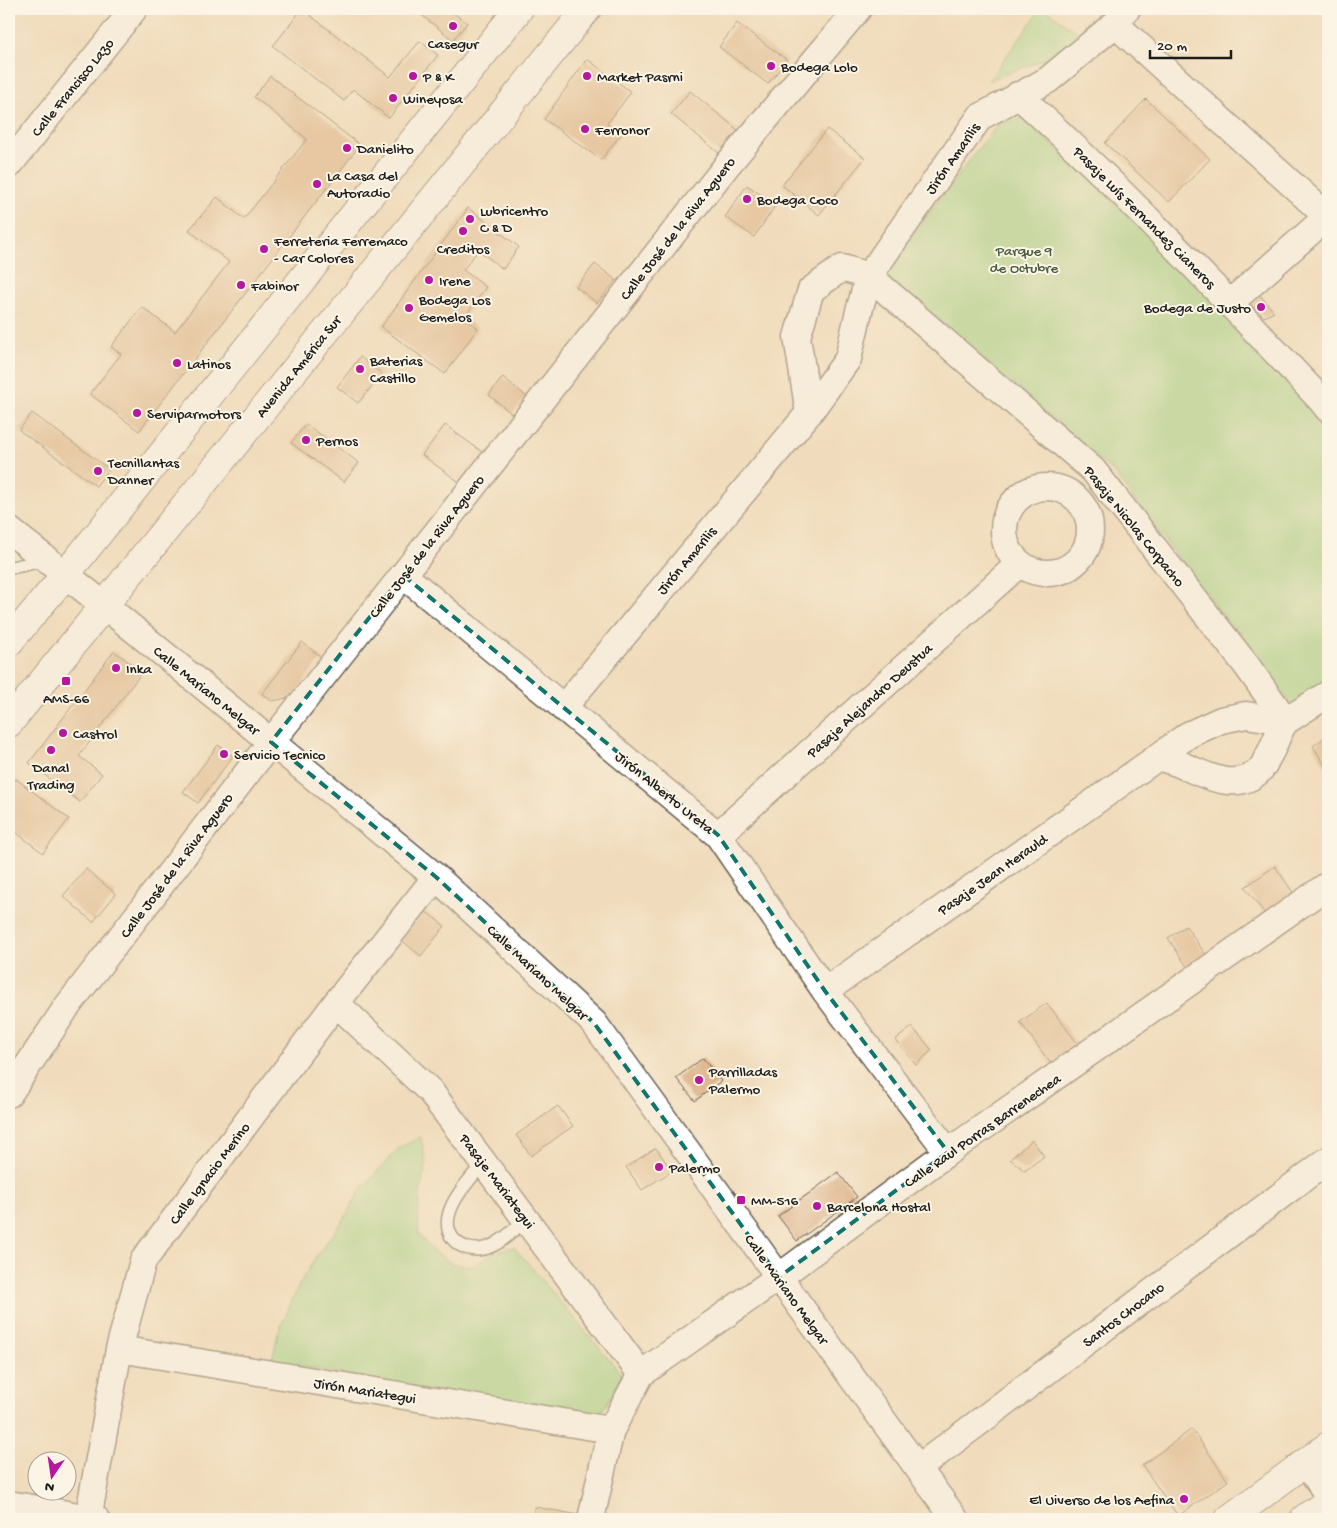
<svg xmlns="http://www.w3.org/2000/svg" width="1337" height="1528" viewBox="0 0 1337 1528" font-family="'Gochi Hand',sans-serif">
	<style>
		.green { fill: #9bd588; stroke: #5c7852 }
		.building { fill: #dcb086 }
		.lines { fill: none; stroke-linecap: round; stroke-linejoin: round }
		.lane-casing { stroke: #665f54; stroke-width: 15 }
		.street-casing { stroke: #665f54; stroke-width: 29 }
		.secondary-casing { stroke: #665f54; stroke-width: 30 }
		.primary-casing { stroke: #665f54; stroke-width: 30 }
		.lane { stroke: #fff; stroke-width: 12 }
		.street { stroke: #fff; stroke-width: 26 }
		.secondary { stroke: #fff; stroke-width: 28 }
		.primary { stroke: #fff; stroke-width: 28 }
		.marked { fill: none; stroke: #0f766e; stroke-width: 4; stroke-dasharray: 10 6; stroke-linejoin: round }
		.poi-dot { fill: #b5179e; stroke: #fcf5e5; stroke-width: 2 }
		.labels { text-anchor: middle; stroke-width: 4; stroke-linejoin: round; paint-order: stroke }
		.poi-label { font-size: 15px; fill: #1c1c1c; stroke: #fcf5e5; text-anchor: start }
		.street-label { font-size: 15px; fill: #1c1c1c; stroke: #fcf5e5 }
		.park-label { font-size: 15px; fill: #485d42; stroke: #fcf5e5 }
	</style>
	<rect width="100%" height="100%" fill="#fcf5e5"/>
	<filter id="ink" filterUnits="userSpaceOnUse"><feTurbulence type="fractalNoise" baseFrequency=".02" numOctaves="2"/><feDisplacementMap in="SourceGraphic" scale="10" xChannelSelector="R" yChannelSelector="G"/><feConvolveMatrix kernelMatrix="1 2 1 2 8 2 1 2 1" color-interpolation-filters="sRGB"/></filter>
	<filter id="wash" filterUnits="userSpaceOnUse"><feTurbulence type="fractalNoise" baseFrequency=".0096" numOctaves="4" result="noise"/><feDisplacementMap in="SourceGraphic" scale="20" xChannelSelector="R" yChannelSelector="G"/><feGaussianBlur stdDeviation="1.12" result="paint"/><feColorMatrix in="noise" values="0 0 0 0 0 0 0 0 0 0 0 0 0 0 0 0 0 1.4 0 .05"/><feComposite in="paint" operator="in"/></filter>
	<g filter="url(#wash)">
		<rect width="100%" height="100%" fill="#f0dcbc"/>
		<path class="green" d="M 1041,9 L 1046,9 L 1081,36 L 1074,48 L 988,81 Z
			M 1024,118 L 1205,287 L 1263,348 L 1328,424 L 1328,684 L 1291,705 L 1145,515 L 1115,473 L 882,273 L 998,124 Z
			M 421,1137 L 426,1166 L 420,1193 L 418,1215 L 419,1235 L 434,1252 L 452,1264 L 474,1266 L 494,1252 L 514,1247 L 624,1377 L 595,1422 L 272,1361 L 278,1333 L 300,1283 L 317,1255 L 346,1216 L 361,1189 L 399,1148 Z"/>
		<g id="blocks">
			<path class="building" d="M 302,9 L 390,77 L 420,41 L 438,55 L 389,118 L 353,89 L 344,101 L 273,46 Z
				M 414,9 L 448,9 L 467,23 L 453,40 Z
				M 737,23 L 787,60 L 768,84 L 719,47 Z
				M 587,59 L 631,92 L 607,124 L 621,134 L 601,160 L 544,119 Z
				M 270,76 L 360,145 L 139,431 L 90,394 L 121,354 L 111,347 L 142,307 L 175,332 L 229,262 L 189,230 L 217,197 L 244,219 L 307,139 L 254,97 Z
				M 690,91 L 738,130 L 719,153 L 671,114 Z
				M 1146,99 L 1210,159 L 1169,202 L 1105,143 Z
				M 827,129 L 865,158 L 819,215 L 782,185 Z
				M 747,185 L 776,205 L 754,237 L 725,217 Z
				M 468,208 L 519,247 L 503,269 L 478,250 L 463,270 L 486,287 L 464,318 L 478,328 L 445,374 L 381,327 Z
				M 595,264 L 616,280 L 597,303 L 576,287 Z
				M 1255,289 L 1274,312 L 1264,317 L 1247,301 Z
				M 360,357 L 382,374 L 358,403 L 337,387 Z
				M 503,377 L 527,397 L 512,414 L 489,395 Z
				M 32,413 L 109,469 L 96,486 L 19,430 Z
				M 306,424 L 359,463 L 344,482 L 291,443 Z
				M 445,425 L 485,454 L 462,484 L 422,455 Z
				M 302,642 L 322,658 L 292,697 L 272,701 L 262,694 Z
				M 114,651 L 142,672 L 79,756 L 102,774 L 80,802 L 29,763 Z
				M 1328,735 L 1328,768 L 1327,769 L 1313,746 Z
				M 218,745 L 233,756 L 198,803 L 183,792 Z
				M 16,779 L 69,819 L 43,853 L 9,827 L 9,788 Z
				M 1275,866 L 1294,894 L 1265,914 L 1245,887 Z
				M 86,869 L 116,894 L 93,922 L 63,896 Z
				M 425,911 L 445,926 L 421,956 L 401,940 Z
				M 1186,926 L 1206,955 L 1188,968 L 1168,938 Z
				M 1047,1003 L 1078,1044 L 1051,1064 L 1020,1022 Z
				M 912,1027 L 932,1050 L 916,1065 L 895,1040 Z
				M 703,1058 L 721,1081 L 695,1101 L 676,1078 Z
				M 558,1106 L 573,1126 L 531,1156 L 516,1135 Z
				M 1032,1140 L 1044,1156 L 1025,1171 L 1010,1159 Z
				M 656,1148 L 672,1171 L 642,1190 L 626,1167 Z
				M 838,1172 L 857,1197 L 797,1241 L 778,1216 Z
				M 1192,1429 L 1228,1481 L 1178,1516 L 1142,1465 Z
				M 535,1507 L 579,1515 L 578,1519 L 533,1519 Z"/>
		</g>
	</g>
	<g filter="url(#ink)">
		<use href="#blocks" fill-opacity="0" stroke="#665f54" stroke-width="1"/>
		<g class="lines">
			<defs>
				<path id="lane" d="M 9,568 L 45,560
					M 483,1163 C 474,1175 462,1187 455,1200 C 444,1219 444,1240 467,1248 C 473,1250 479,1250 486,1248 C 501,1244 514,1229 527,1219"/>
				<path id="street" d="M 1115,24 L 1328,217
					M 1018,95 C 1124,190 1222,295 1320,399 L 1328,409
					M 9,165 L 134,9
					M 1230,303 L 1328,216
					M 809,413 L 797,337 L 811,290 L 842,268 L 869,276 L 1093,470 L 1247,666 L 1286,721
					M1004 530a43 43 0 1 1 86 0a43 43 0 1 1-86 0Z
					M 9,530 L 104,605 L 436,877 L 594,1023 L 955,1519
					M 403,575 L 718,835 L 825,991 L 948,1152
					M 563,708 L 809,413 L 848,359 L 859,311 L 869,276 L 980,117 L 1048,80 L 1115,24 L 1127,9
					M 1158,757 C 1167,760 1176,762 1184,766 C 1206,776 1237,792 1259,771 C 1262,768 1265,763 1267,758 C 1275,747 1277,732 1286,721 L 1328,694
					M 718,835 L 1019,564
					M 825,991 L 1158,757 L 1188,735 L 1221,720 L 1246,715 L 1286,721
					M 336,1003 L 430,1091 L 641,1374
					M 9,1094 L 66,1008 L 271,742 L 728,164 L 858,9
					M 119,1349 L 611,1430
					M 1306,1463 L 1328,1495
					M 918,1468 L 1328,1160
					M 9,1504 L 96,1519
					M 88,1519 L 119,1349 L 143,1261 L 336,1003 L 436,877
					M 591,1519 L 611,1430 L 641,1374 L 779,1277 L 948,1152 L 1328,885"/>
				<path id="secondary" d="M 1229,1519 L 1328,1446
					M 1304,1519 L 1328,1502"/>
				<path id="primary" d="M 9,642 L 66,574 L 519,9
					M 9,723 L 587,9"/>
			</defs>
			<use href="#lane" class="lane-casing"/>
			<use href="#street" class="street-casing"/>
			<use href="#secondary" class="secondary-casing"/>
			<use href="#primary" class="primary-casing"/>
			<use href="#lane" class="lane"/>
			<use href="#street" class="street"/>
			<use href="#secondary" class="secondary"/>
			<use href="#primary" class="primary"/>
		</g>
	</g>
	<path d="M0 0H1337V1528H0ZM 403,575 L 718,835 L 825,991 L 948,1152 L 779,1277 L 594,1023 L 436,877 L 271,742 Z" fill="#f0dcbc" fill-opacity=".55" fill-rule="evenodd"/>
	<path class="marked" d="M 403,575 L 718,835 L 825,991 L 948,1152 L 779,1277 L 594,1023 L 436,877 L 271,742 Z"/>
	<g class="poi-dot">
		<circle cx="453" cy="26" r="5"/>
		<circle cx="771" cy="66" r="5"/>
		<circle cx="413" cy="76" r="5"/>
		<circle cx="587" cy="76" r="5"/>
		<circle cx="393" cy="98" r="5"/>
		<circle cx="585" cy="129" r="5"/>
		<circle cx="347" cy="148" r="5"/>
		<circle cx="317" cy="184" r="5"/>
		<circle cx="747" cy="199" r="5"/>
		<circle cx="470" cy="219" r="5"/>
		<circle cx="463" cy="231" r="5"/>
		<circle cx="264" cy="249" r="5"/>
		<circle cx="429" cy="280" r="5"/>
		<circle cx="241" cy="285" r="5"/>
		<circle cx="1261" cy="307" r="5"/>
		<circle cx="409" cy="308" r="5"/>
		<circle cx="177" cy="363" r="5"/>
		<circle cx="360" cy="369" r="5"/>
		<circle cx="137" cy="413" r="5"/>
		<circle cx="306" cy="440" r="5"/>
		<circle cx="98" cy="471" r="5"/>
		<circle cx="116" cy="668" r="5"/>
		<rect x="61" y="676" width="10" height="10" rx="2.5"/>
		<circle cx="63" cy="733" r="5"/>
		<circle cx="51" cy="750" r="5"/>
		<circle cx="224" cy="754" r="5"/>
		<circle cx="699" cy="1080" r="5"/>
		<circle cx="659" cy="1167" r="5"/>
		<rect x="736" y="1195" width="10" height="10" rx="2.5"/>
		<circle cx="817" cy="1206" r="5"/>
		<circle cx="1184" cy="1499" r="5"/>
	</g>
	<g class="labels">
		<g class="poi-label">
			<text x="453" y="48" text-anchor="middle">Casegur</text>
			<text x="781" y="71">Bodega Lolo</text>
			<text x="423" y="81">P &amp; K</text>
			<text x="597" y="81">Market Pasrni</text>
			<text x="403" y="103">Wineyosa</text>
			<text x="595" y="134">Ferronor</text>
			<text x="357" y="153">Danielito</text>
			<text x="327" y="180">La Casa del<tspan x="327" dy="17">Autoradio</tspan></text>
			<text x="757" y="204">Bodega Coco</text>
			<text x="480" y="215">Lubricentro<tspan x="480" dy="17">C &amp; D</tspan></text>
			<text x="274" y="245">Ferreteria Ferremaco<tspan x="274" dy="17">- Car Colores</tspan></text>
			<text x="463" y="253" text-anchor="middle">Creditos</text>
			<text x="439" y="285">Irene</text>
			<text x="251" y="290">Fabinor</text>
			<text x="419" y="304">Bodega Los<tspan x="419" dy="17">Gemelos</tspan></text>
			<text x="1251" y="312" text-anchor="end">Bodega de Justo</text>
			<text x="370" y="365">Baterias<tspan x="370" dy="17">Castillo</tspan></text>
			<text x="187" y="368">Latinos</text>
			<text x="147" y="418">Serviparmotors</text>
			<text x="316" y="445">Pernos</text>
			<text x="108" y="467">Tecnillantas<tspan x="108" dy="17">Danner</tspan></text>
			<text x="126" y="673">Inka</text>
			<text x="66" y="703" text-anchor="middle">AMS-66</text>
			<text x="73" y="738">Castrol</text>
			<text x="234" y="759">Servicio Tecnico</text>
			<text x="51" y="772" text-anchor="middle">Danal<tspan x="51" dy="17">Trading</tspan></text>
			<text x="709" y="1076">Parrilladas<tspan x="709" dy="17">Palermo</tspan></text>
			<text x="669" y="1172">Palermo</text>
			<text x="751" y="1205">MM-516</text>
			<text x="827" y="1211">Barcelona Hostal</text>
			<text x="1174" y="1504" text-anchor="end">El Uiverso de los Aefina</text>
		</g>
		<g class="street-label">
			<text transform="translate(72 87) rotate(-51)" y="5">Calle Francisco Lazo</text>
			<text transform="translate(952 158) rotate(-55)" y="5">Jirón Amarilis</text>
			<text transform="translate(1145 217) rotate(45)" y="5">Pasaje Luís Fernandez Cianeros</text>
			<text transform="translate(677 228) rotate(-52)" y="5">Calle José de la Riva Aguero</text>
			<text transform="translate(298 366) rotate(-51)" y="5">Avenida América Sur</text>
			<text transform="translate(1135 526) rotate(51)" y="5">Pasaje Nicolas Corpacho</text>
			<text transform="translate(426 546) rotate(-52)" y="5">Calle José de la Riva Aguero</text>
			<text transform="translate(686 560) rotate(-50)" y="5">Jirón Amarilis</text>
			<text transform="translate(207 690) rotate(39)" y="5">Calle Mariano Melgar</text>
			<text transform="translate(869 700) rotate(-42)" y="5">Pasaje Alejandro Deustua</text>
			<text transform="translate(665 792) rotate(39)" y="5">Jirón Alberto Ureta</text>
			<text transform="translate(176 865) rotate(-53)" y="5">Calle José de la Riva Aguero</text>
			<text transform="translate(992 874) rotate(-35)" y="5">Pasaje Jean Herauld</text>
			<text transform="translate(538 972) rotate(43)" y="5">Calle Mariano Melgar</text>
			<text transform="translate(982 1130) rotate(-35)" y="5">Calle Raul Porras Barrenechea</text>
			<text transform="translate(209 1173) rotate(-53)" y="5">Calle Ignacio Merino</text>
			<text transform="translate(498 1181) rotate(53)" y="5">Pasaje Mariategui</text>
			<text transform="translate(787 1289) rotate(54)" y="5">Calle Mariano Melgar</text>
			<text transform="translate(1123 1314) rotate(-37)" y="5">Santos Chocano</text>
			<text transform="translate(365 1390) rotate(9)" y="5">Jirón Mariategui</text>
		</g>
		<g class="park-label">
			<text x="1024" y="255">Parque 9<tspan x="1024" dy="17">de Octubre</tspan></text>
		</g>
	</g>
	<rect width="1337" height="1528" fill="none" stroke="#fcf5e5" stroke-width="30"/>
	<g transform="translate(52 1476) rotate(193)"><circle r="24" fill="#fcf5e5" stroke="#a29e95"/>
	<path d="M0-4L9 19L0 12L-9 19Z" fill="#b5179e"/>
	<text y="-8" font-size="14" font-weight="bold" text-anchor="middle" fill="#1c1c1c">N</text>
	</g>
	<path d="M1150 50v8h81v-8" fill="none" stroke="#1c1c1c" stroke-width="2.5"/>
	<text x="1157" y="50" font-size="15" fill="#1c1c1c" stroke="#fcf5e5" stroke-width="4" paint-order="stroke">20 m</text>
</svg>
